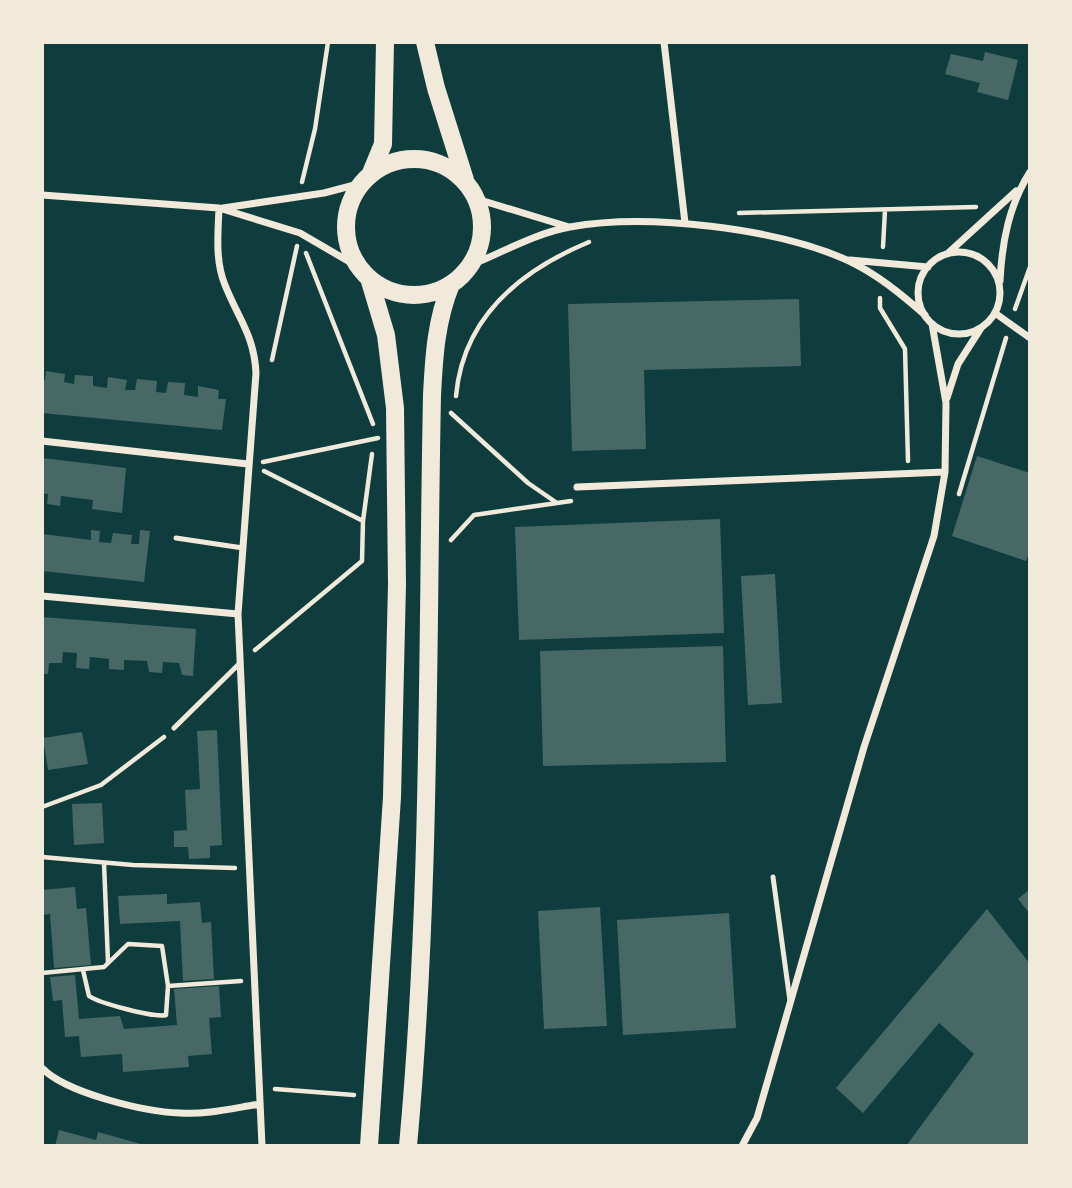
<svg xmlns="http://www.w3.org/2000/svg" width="1072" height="1188" viewBox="0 0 1072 1188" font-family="'Open Sans',sans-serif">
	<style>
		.building { fill: #486865 }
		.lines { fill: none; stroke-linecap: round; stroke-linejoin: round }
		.path { stroke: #f1e9da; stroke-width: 4.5 }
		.service { stroke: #f1e9da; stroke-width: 5 }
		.minor { stroke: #f1e9da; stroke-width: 7 }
		.primary { stroke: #f1e9da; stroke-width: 18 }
	</style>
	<rect width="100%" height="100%" fill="#0f3d3e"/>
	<path class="building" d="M 985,52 L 1018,60 L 1008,100 L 977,92 L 980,83 L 945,74 L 951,54 L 983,61 Z
		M 799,299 L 801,366 L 644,370 L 646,449 L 572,451 L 568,304 Z
		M 46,371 L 65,374 L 64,382 L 74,384 L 75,375 L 93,376 L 93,386 L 107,388 L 108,377 L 127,380 L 125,390 L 135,390 L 137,379 L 157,381 L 156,392 L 166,393 L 168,382 L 185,383 L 184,395 L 198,397 L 198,386 L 219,390 L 218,399 L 226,399 L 222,430 L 42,413 L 42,380 L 45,380 Z
		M 977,456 L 1030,473 L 1030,550 L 1026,561 L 952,536 Z
		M 42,458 L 126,468 L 122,513 L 92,509 L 93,500 L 61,496 L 60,506 L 47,504 L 48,494 L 42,493 Z
		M 720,519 L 724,633 L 519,640 L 515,527 Z
		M 91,530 L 100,531 L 99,542 L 111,543 L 113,533 L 132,535 L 131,544 L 139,544 L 140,530 L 150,531 L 144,582 L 42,571 L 42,534 L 91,540 Z
		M 775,574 L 782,703 L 748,705 L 741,576 Z
		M 42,617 L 196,629 L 193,676 L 182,675 L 179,663 L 163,662 L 162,673 L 149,672 L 147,661 L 124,660 L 124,670 L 109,669 L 109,659 L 90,657 L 89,669 L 76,668 L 77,653 L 63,652 L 62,663 L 49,663 L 48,674 L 42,674 Z
		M 723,646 L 726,762 L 543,766 L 540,651 Z
		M 217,730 L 222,845 L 210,846 L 210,858 L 189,859 L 188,847 L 174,847 L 174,831 L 187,830 L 185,790 L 200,789 L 197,731 Z
		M 82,732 L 88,764 L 48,770 L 43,738 Z
		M 102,803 L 104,843 L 74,845 L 72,804 Z
		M 75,887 L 77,909 L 86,908 L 91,965 L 54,968 L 50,914 L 42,915 L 42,890 Z
		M 1030,889 L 1030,914 L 1018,899 Z
		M 167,894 L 167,904 L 200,902 L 202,923 L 211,922 L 214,979 L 183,981 L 180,921 L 120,924 L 118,896 Z
		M 600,907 L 607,1026 L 544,1029 L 538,911 Z
		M 987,909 L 1030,964 L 1030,1146 L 906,1146 L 974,1054 L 939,1023 L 863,1113 L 836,1088 Z
		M 729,913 L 736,1028 L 623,1035 L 617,920 Z
		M 75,975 L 79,1019 L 120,1016 L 124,1029 L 177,1025 L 174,989 L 219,986 L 221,1017 L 209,1018 L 212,1054 L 188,1056 L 189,1067 L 123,1072 L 122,1054 L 81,1057 L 79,1036 L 65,1037 L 62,1000 L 53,1001 L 50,977 Z
		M 59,1130 L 96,1140 L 98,1132 L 148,1146 L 55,1146 Z"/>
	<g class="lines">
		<path class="path" d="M 302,182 L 315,129 L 328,42
			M 739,213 L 976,207
			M 883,247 L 885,210
			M 306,253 L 373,424
			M 880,298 L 880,308 L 905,349 L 908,461
			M 1015,309 L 1030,267
			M 272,360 L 297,246
			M 456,396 C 463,318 519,271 589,242
			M 451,413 L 528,483 L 557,503
			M 263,462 L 378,438
			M 264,471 L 363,521
			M 959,494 L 1006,338
			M 451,540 L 474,515 L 571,501
			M 255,650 L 362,561 L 363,521 L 372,454
			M 42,807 L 101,785 L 164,737
			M 42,857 L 133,865 L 235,868
			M 104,863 L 108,962
			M 42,973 L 104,967 L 128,944 L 162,946 L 168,986 L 166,1015 C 154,1018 99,1003 89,996 L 83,970
			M 168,986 L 241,981
			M 275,1089 L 354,1095"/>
		<path class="service" d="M 176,538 L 243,548
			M 174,728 L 239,664
			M 773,877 L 790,1001"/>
		<path class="minor" d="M 664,42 L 685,223
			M 42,195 L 219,208 L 300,233 L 360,268
			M 477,199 L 569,227
			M 219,208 C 218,234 215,261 225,285 C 239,320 254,335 256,373 L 238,614 L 262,1146
			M 223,208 L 324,193 L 362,183
			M918 293a41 41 0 1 1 82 0a41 41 0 1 1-82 0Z
			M 947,254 L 1016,191
			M 850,260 L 928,267
			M 471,265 C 503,252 536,233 570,227 C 648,213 775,228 847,260 C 877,274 901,294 925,315
			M 1000,281 C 1002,242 1009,205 1030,172
			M 995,313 L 1030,338
			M 947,398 L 958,364 L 981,328
			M 42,441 L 248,464
			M 577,487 L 945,472
			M 42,596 L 238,614
			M 42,1068 C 66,1093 145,1112 180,1113 C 206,1115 234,1108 260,1104
			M 742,1146 L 757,1118 L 864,747 L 934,536 L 945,472 L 946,403 L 932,324"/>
		<path class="primary" d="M 425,42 L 436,88 L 465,180
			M346 227a68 68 0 1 1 136 0a68 68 0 1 1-136 0Z
			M 371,173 L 383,144 L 385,42
			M 369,278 L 386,335 L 395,408 L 397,584 L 392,797 L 369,1146
			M 408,1146 C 431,896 427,645 432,395 C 434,356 436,321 451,284"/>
	</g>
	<rect width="1072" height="1188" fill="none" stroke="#f1e9da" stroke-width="88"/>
</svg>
